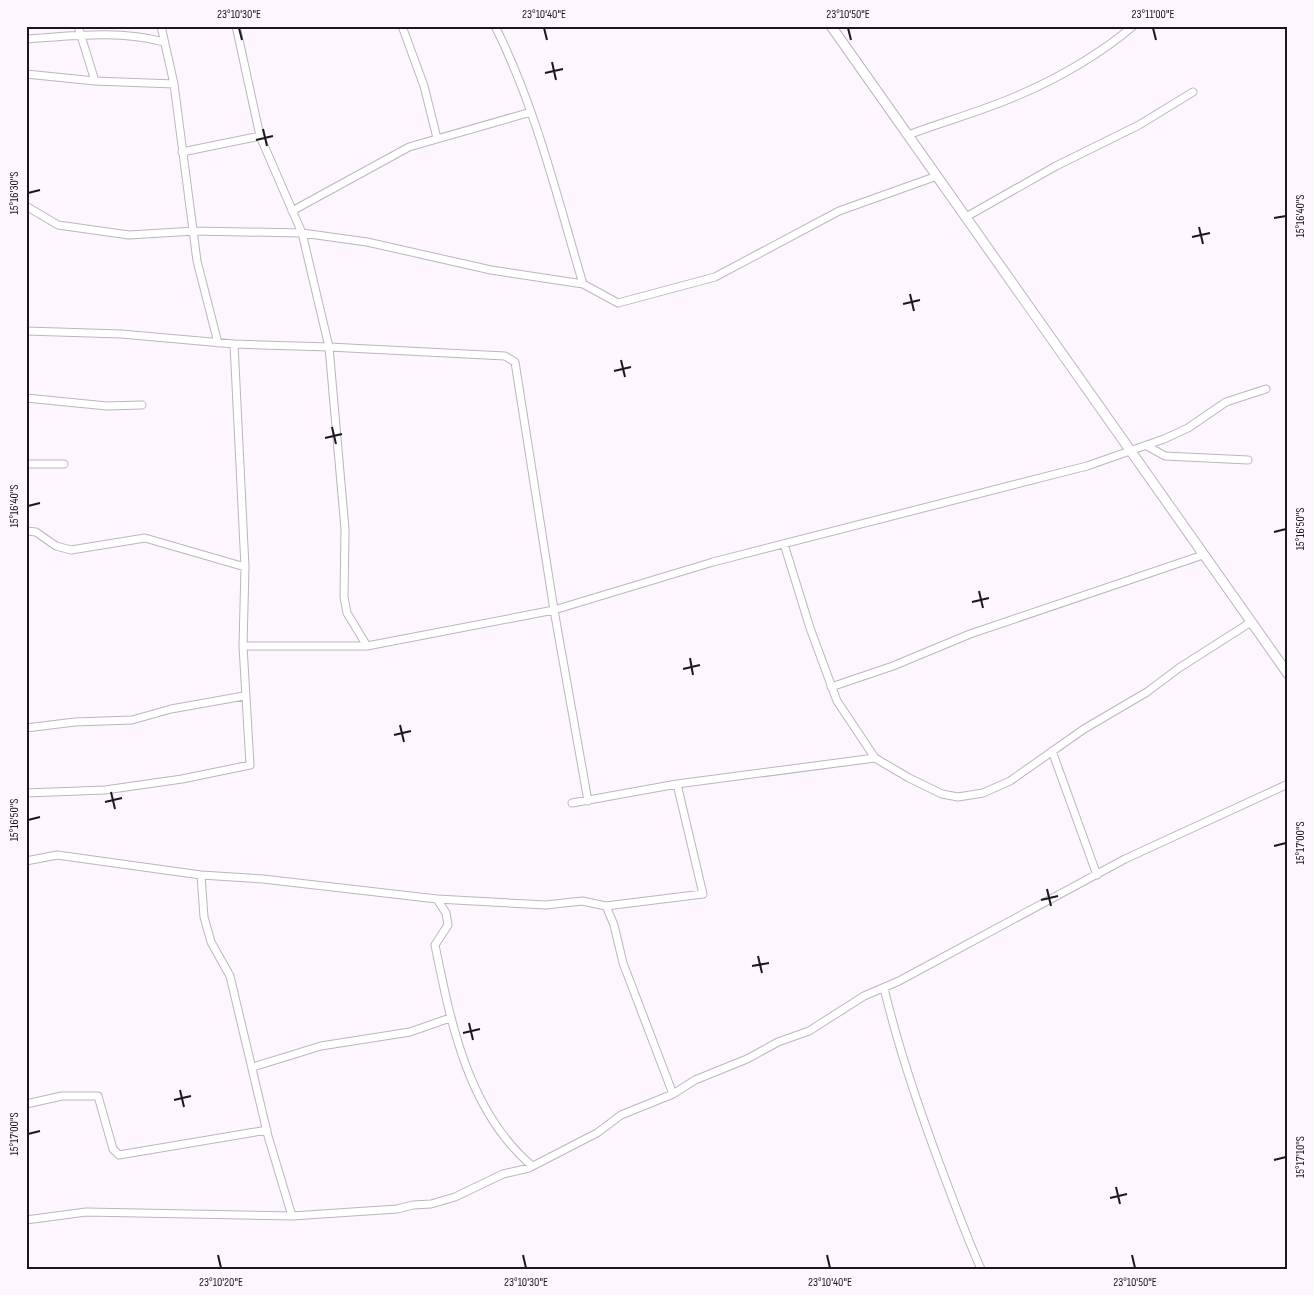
<svg xmlns="http://www.w3.org/2000/svg" width="1314" height="1295" viewBox="0 0 1314 1295" font-family="'Sofia Sans Condensed',sans-serif">
	<style>
		.lines { fill: none; stroke-linecap: round; stroke-linejoin: round }
		.minor-casing { stroke: #bcb5bf; stroke-width: 9 }
		.tertiary-casing { stroke: #bcb5bf; stroke-width: 11 }
		.minor { stroke: #fff; stroke-width: 7 }
		.tertiary { stroke: #fff; stroke-width: 9 }
		.ticks { fill: none; stroke: #1a181b; stroke-width: 2 }
		.neatline { fill: none; stroke: #1a181b; stroke-width: 2 }
		.ticks-label { font-size: 12px; text-anchor: middle; fill: #1a181b }
	</style>
	<rect width="100%" height="100%" fill="#fdf6ff"/>
	<g class="lines">
		<defs>
			<path id="minor" d="M 78,26 L 95,81 L 174,84
				M 161,26 L 174,84 L 197,261 L 218,343
				M 402,26 L 424,86 L 437,138
				M 495,26 C 536,108 557,197 583,284
				M 26,39 C 72,36 120,30 164,42
				M 26,74 L 95,81
				M 908,135 C 945,121 983,111 1019,95 C 1057,79 1102,53 1133,26
				M 182,152 L 260,136
				M 26,206 L 58,225 L 129,235 L 195,231 L 302,233 L 367,242 L 491,270 L 583,284 L 618,303 L 715,277 L 839,211 L 937,176
				M 292,211 L 409,147 L 531,112
				M 966,217 L 1056,166 L 1139,125 L 1193,92
				M 26,331 L 121,334 L 234,344 L 329,347 L 302,233 L 260,136 L 236,26
				M 234,344 L 245,567 L 243,646 L 367,646 L 554,610 L 588,801
				M 26,398 L 107,406 L 142,405
				M 1147,446 L 1165,456 L 1248,460
				M 26,464 L 64,464
				M 26,531 L 36,532 L 56,546 L 71,550 L 145,538 L 245,567
				M 784,544 L 810,628 L 837,701 L 875,758 L 909,778 L 942,794 L 958,797 L 983,793 L 1010,781 L 1084,729 L 1147,692 L 1179,668 L 1251,622
				M 367,646 L 347,613 L 344,597 L 345,529 L 329,347 L 505,356 L 515,362 L 554,610 L 713,562 L 1087,466 L 1164,439 L 1188,428 L 1226,402 L 1266,389
				M 831,687 L 893,666 L 970,634 L 1203,555
				M 26,728 L 75,722 L 132,720 L 171,709 L 244,696
				M 1052,751 L 1097,875
				M 26,793 L 105,790 L 182,779 L 250,765 L 243,646
				M 572,803 L 677,784 L 875,758
				M 26,861 L 57,855 L 201,875 L 263,879 L 437,899 L 546,905 L 582,901 L 606,906 L 614,925 L 623,963 L 673,1094
				M 201,875 L 204,917 L 211,942 L 230,976 L 268,1136 L 292,1216
				M 437,899 L 446,913 L 448,925 L 435,945 C 451,1024 468,1111 532,1166
				M 606,906 L 703,894 L 677,784
				M 884,988 C 899,1051 920,1112 943,1173 C 955,1205 967,1238 981,1269
				M 253,1067 L 321,1046 L 410,1032 L 450,1018
				M 26,1104 L 62,1096 L 98,1096 L 113,1149 L 119,1155 L 267,1130
				M 26,1220 L 86,1212 L 292,1216 L 397,1209 L 413,1205 L 431,1204 L 455,1197 L 503,1174 L 529,1168 L 597,1133 L 621,1115 L 673,1094 L 695,1080 L 747,1059 L 778,1042 L 809,1031 L 864,996 L 899,981 L 1125,859 L 1288,784"/>
			<path id="tertiary" d="M 831,26 L 1288,674"/>
		</defs>
		<use href="#minor" class="minor-casing"/>
		<use href="#tertiary" class="tertiary-casing"/>
		<use href="#minor" class="minor"/>
		<use href="#tertiary" class="tertiary"/>
	</g>
	<path class="ticks" d="M 239,28 L 242,40M 544,28 L 547,40M 848,28 L 851,40M 1153,28 L 1156,40M 552,62 L 556,80M 545,73 L 563,69M 263,129 L 267,146M 256,140 L 273,136M 28,193 L 40,190M 1274,218 L 1286,216M 1199,227 L 1203,244M 1192,237 L 1210,233M 910,294 L 914,311M 903,304 L 920,300M 621,360 L 625,377M 614,371 L 631,367M 332,427 L 336,444M 325,438 L 342,434M 28,506 L 40,503M 1274,532 L 1286,529M 979,591 L 983,608M 972,602 L 989,598M 690,658 L 693,675M 683,669 L 700,665M 400,725 L 404,742M 394,735 L 411,731M 111,792 L 115,809M 105,802 L 122,798M 28,820 L 40,817M 1274,846 L 1286,843M 1047,889 L 1051,906M 1041,900 L 1058,896M 758,956 L 762,973M 752,966 L 769,963M 469,1023 L 473,1040M 463,1033 L 480,1029M 180,1090 L 184,1107M 174,1100 L 191,1096M 28,1134 L 40,1131M 1274,1160 L 1286,1157M 1116,1187 L 1120,1204M 1110,1198 L 1127,1194M 218,1255 L 221,1268M 523,1255 L 526,1268M 827,1255 L 830,1268M 1132,1255 L 1135,1268"/>
	<rect width="1314" height="1295" fill="none" stroke="#fdf6ff" stroke-width="55"/>
	<rect x="28" y="28" width="1258" height="1240" class="neatline"/>
	<g class="ticks-label">
		<text x="239" y="18">23°10'30"E</text>
		<text x="544" y="18">23°10'40"E</text>
		<text x="848" y="18">23°10'50"E</text>
		<text x="1153" y="18">23°11'00"E</text>
		<text transform="translate(14 193) rotate(-90)" y="4">15°16'30"S</text>
		<text transform="translate(1300 216) rotate(-90)" y="4">15°16'40"S</text>
		<text transform="translate(14 506) rotate(-90)" y="4">15°16'40"S</text>
		<text transform="translate(1300 529) rotate(-90)" y="4">15°16'50"S</text>
		<text transform="translate(14 820) rotate(-90)" y="4">15°16'50"S</text>
		<text transform="translate(1300 843) rotate(-90)" y="4">15°17'00"S</text>
		<text transform="translate(14 1134) rotate(-90)" y="4">15°17'00"S</text>
		<text transform="translate(1300 1157) rotate(-90)" y="4">15°17'10"S</text>
		<text x="221" y="1286">23°10'20"E</text>
		<text x="526" y="1286">23°10'30"E</text>
		<text x="830" y="1286">23°10'40"E</text>
		<text x="1135" y="1286">23°10'50"E</text>
	</g>
</svg>
